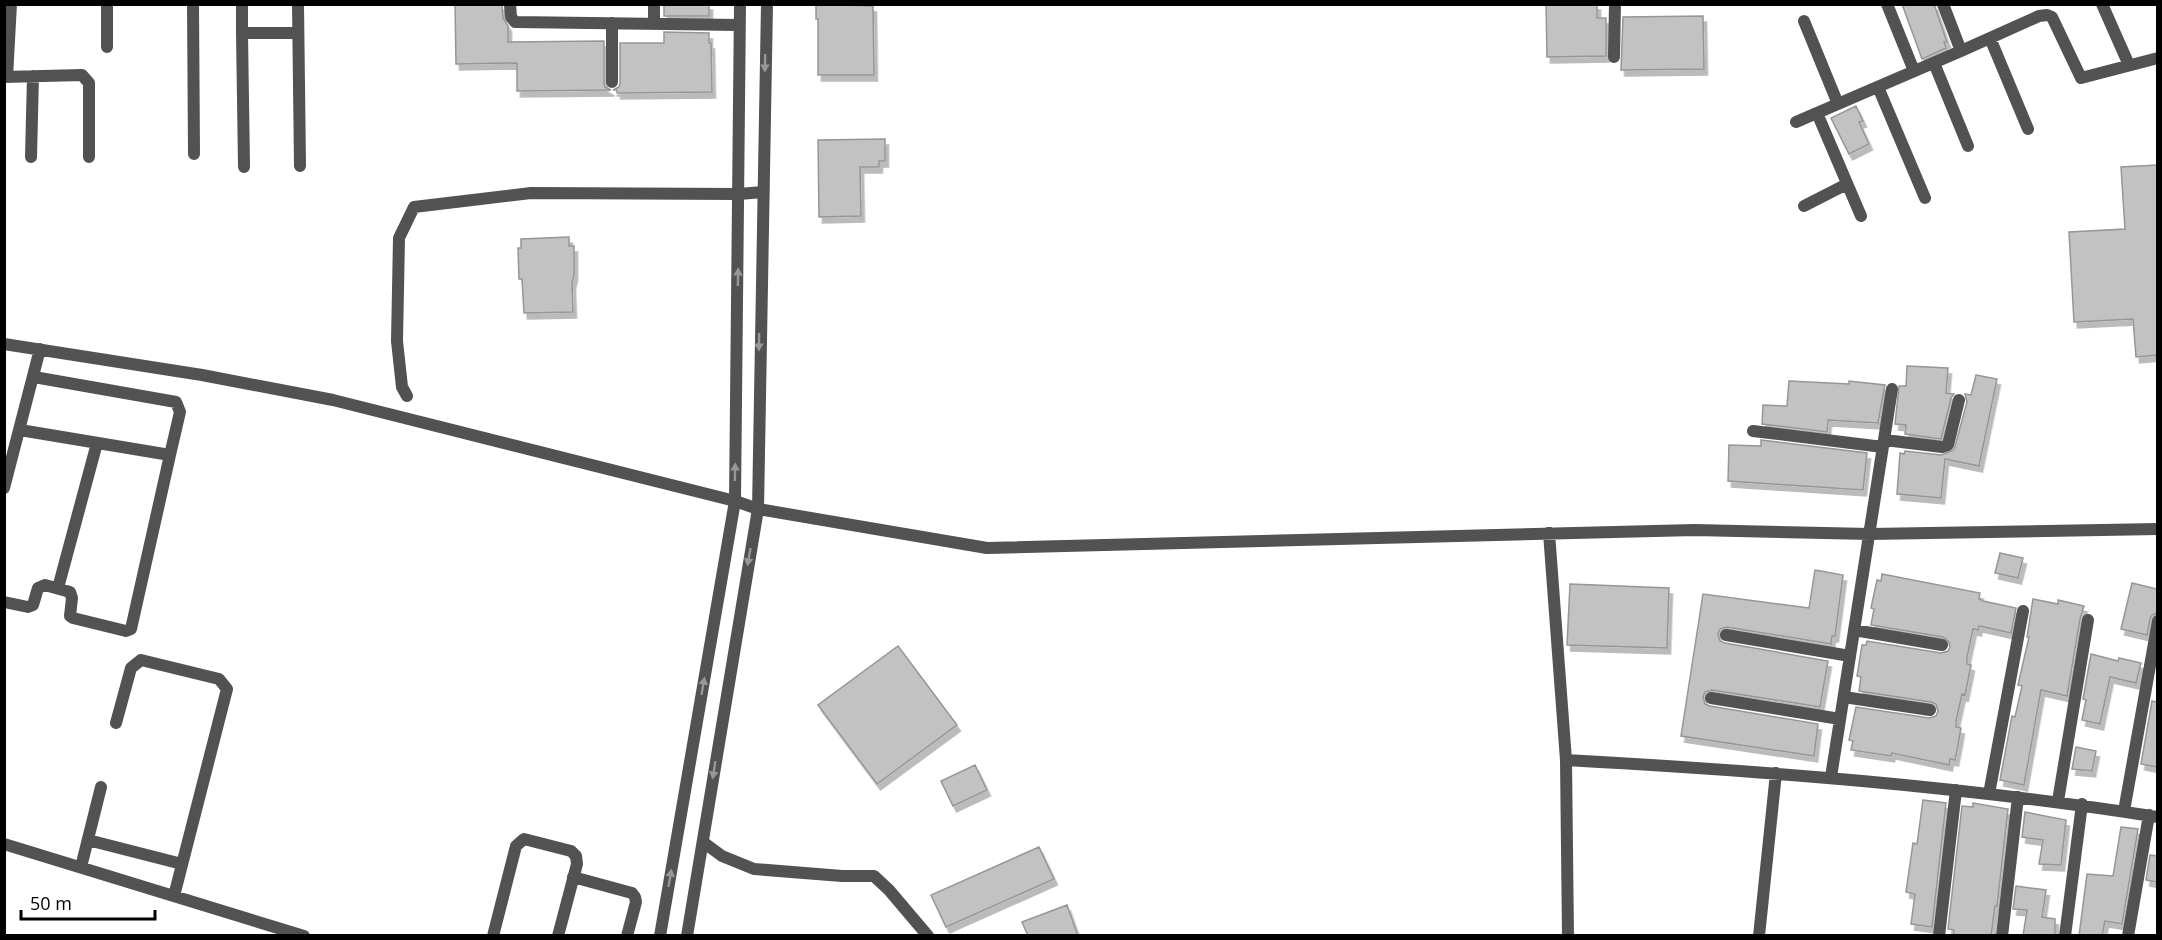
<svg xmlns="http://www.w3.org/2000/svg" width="2162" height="940" viewBox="0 0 2162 940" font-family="'Open Sans',sans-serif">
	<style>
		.building { fill: #c2c2c2; stroke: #969696; stroke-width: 1.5; filter: url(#shadow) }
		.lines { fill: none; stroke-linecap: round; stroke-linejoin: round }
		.minor { stroke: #525252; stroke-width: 12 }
		.tertiary { stroke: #525252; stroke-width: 12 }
		.oneway { fill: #979797 }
	</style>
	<defs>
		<filter id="shadow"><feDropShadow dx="3.5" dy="6" stdDeviation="0" flood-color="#0004"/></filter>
	</defs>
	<rect width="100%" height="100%" fill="#fff"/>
	<path class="building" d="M 455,4 L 502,4 L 503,18 L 508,26 L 508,42 L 604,41 L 604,83 L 605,87 L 611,90 L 517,91 L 517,63 L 456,64 Z
		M 664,4 L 709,4 L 709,16 L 664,16 Z
		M 816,4 L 873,6 L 874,75 L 818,75 L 818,19 L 816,19 Z
		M 1546,4 L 1597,4 L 1597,18 L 1606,18 L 1606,56 L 1547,57 Z
		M 1902,4 L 1934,4 L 1947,42 L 1944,42 L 1946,48 L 1922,59 Z
		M 1703,16 L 1704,69 L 1621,70 L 1623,17 Z
		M 664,32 L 709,33 L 709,43 L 711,43 L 712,92 L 617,93 L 617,90 L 613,90 L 619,87 L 620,83 L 620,43 L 664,43 Z
		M 1856,106 L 1863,121 L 1859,122 L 1869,144 L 1849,154 L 1831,118 Z
		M 885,139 L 885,161 L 879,161 L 879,167 L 860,167 L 861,216 L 819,217 L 818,140 Z
		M 2157,165 L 2157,355 L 2136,357 L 2133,319 L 2074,322 L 2069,232 L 2125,229 L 2121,167 Z
		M 569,237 L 569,246 L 574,246 L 574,275 L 572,283 L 573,312 L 524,313 L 522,279 L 519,279 L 518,248 L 521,248 L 521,239 Z
		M 1907,366 L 1948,368 L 1946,393 L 1954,394 L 1951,398 L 1941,439 L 1905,434 L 1906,425 L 1895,424 L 1899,386 L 1906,386 Z
		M 1976,375 L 1997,379 L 1979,466 L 1945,459 L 1941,498 L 1897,494 L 1900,453 L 1904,454 L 1905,451 L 1941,455 L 1954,450 L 1967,402 L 1965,394 L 1971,395 Z
		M 1789,381 L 1849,384 L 1849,381 L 1885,385 L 1878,423 L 1828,420 L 1827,432 L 1762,424 L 1763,405 L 1787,406 Z
		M 1761,440 L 1867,453 L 1863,490 L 1728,481 L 1729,445 L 1761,446 Z
		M 2000,553 L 2023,558 L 2018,578 L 1995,573 Z
		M 1815,570 L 1843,575 L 1835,636 L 1832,636 L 1831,644 L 1727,627 L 1720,629 L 1718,634 L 1720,641 L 1725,643 L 1828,661 L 1820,707 L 1712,690 L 1705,692 L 1703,697 L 1705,704 L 1710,706 L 1818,724 L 1814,756 L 1681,736 L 1703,594 L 1809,608 Z
		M 1882,574 L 1980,593 L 1979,599 L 1983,601 L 2016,608 L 2011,633 L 1979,626 L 1978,630 L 1973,629 L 1967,657 L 1967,664 L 1971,665 L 1965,695 L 1962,694 L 1956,721 L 1956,727 L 1961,728 L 1958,745 L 1955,760 L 1950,759 L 1949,765 L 1892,753 L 1891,756 L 1851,750 L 1853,741 L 1849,740 L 1856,707 L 1929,718 L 1936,716 L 1938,711 L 1936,704 L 1931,702 L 1859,691 L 1861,677 L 1857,676 L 1862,645 L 1866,645 L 1867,641 L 1941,653 L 1948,651 L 1950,647 L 1949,642 L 1943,637 L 1871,625 L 1874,609 L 1871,608 L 1877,580 L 1881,581 Z
		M 2132,583 L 2157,589 L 2157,613 L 2152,615 L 2150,619 L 2147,635 L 2121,629 Z
		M 1570,584 L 1669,588 L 1667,648 L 1567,645 Z
		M 2033,599 L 2058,604 L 2058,600 L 2084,606 L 2080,619 L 2067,696 L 2041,690 L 2024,785 L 2000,780 L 2012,716 L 2015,717 L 2022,686 L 2018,685 L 2029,637 L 2027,637 Z
		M 898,646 L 957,725 L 877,784 L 818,705 Z
		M 2091,654 L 2118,661 L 2119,658 L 2141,663 L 2136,683 L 2110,677 L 2100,724 L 2082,720 L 2086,700 L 2083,699 Z
		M 2152,701 L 2157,702 L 2157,767 L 2141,764 Z
		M 2076,747 L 2096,751 L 2092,771 L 2072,769 Z
		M 975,765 L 987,790 L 953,806 L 941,781 Z
		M 1923,800 L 1946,803 L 1932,927 L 1911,924 L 1915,894 L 1906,892 L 1913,843 L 1917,844 Z
		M 1973,803 L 2008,809 L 1997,906 L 1995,906 L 1991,936 L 1953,936 L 1954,930 L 1948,929 L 1962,806 L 1973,807 Z
		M 2025,812 L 2066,820 L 2061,865 L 2039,864 L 2043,840 L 2022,837 Z
		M 2121,827 L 2138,829 L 2122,924 L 2105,921 L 2102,936 L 2079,936 L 2087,874 L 2113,876 Z
		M 1039,847 L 1054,879 L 946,927 L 931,895 Z
		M 2150,855 L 2157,856 L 2157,882 L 2146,880 Z
		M 2016,886 L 2046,890 L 2042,917 L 2055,919 L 2055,936 L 2023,936 L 2027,910 L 2013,909 Z
		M 1067,905 L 1078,936 L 1028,936 L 1022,922 Z"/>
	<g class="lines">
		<path class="minor" d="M 107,4 L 107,47
			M 193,4 L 194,154
			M 242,4 L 242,33 L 298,33
			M 298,4 L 300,166
			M 510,4 L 511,17 L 515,22 L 739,25
			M 1887,4 L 1914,71
			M 1943,4 L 1961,51 L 2039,16 L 2047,15 L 2052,17 L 2081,78 L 2158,58
			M 2102,4 L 2129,65
			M 1804,21 L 1838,104
			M 612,23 L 612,82
			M 654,24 L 654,4
			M 242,33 L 244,167
			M 1990,38 L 2028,129
			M 1614,57 L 1615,4
			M 1934,63 L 1968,146
			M 4,77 L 82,75 L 89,83 L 89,157
			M 7,77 L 11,4
			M 1878,87 L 1925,198
			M 1817,113 L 1861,216
			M 1796,122 L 1961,51
			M 31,157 L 33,76
			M 1804,206 L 1847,184
			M 4,344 L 202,375 L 333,400 L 735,501 L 758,509 L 987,548 L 1695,530 L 1870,534 L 2158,529
			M 407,396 L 402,387 L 397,341 L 399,238 L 414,207 L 531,193 L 739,194 L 763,192
			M 20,430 L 170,455 L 180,412 L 176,402 L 34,377
			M 1753,431 L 1883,447
			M 1885,440 L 1942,447 L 1948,445 L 1959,400
			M 4,488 L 40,349
			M 1549,533 L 1566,760 L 1568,936
			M 58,588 L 97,443
			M 4,602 L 28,607 L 33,605 L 38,588 L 45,585 L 70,592 L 72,598 L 70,616 L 73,618 L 126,631 L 131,629 L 170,455
			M 1854,630 L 1942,645
			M 1726,635 L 1850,656
			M 1844,697 L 1930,710
			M 1711,698 L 1840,719
			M 116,723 L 131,668 L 141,660 L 219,679 L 227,689 L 174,896
			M 1566,760 C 1764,771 1961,786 2158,817
			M 1831,777 L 1892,389
			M 1989,794 L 2023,611
			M 2058,801 L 2088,620
			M 2124,811 L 2158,621
			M 88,840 L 182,864
			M 703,842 L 722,856 L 754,869 L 842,876 L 874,876 L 889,890 L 928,936
			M 4,844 L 304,936
			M 81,867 L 101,787
			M 573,877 L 632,893 L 635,897 L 636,902 L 627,936
			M 493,936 L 516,846 L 524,839 L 571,851 L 576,856 L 577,864 L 558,936
			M 1759,936 L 1776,773
			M 1939,936 L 1956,790
			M 2002,936 L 2018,797
			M 2065,936 L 2082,804
			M 2128,936 L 2149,815"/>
		<path class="tertiary" d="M 660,936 L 735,501 L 740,4
			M 687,936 L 758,509 L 767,4"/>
	</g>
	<defs><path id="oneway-solid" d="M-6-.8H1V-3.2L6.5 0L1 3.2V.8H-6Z" transform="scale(1.5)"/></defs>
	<g class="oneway">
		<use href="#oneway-solid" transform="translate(765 63) rotate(91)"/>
		<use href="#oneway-solid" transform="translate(738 277) rotate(-89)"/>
		<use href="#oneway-solid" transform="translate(759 342) rotate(91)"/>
		<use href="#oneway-solid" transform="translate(735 472) rotate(-89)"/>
		<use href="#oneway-solid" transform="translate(749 557) rotate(100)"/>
		<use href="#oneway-solid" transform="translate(703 686) rotate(-80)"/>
		<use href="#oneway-solid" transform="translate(714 770) rotate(99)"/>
		<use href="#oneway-solid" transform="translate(670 878) rotate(-80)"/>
	</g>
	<rect width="2162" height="940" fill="none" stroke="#000000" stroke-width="12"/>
	<path d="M21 910v9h134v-9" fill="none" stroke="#000000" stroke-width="3"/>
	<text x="30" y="910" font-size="18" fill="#000000" stroke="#ffffff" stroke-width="4.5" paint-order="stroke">50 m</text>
</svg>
